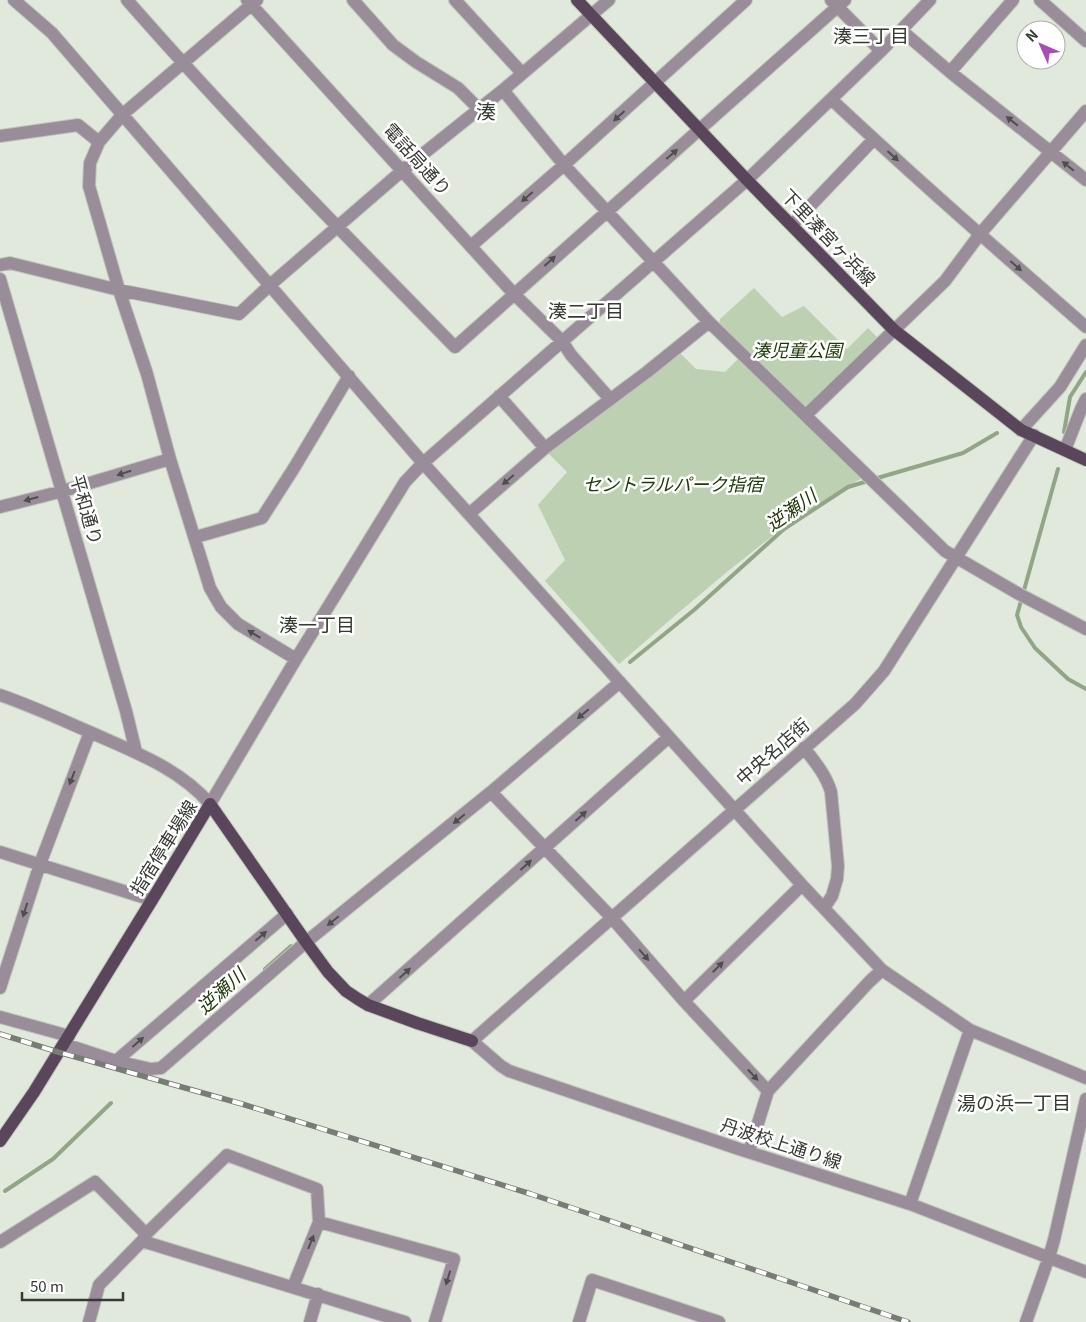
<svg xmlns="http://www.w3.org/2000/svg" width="1086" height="1322" viewBox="0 0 1086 1322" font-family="Georgia,'Noto Sans JP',serif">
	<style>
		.green { fill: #bdd0b2 }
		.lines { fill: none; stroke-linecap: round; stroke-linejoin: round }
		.stream { stroke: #92a586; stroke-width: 4 }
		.minor-casing { stroke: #bec6ba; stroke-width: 14 }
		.major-casing { stroke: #bec6ba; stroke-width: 14 }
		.minor { stroke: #998d9a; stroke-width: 12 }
		.major { stroke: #59465b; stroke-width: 12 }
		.rail-casing { stroke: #777c74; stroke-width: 5.5 }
		.rail { stroke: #fff; stroke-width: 4; stroke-dasharray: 11; stroke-linecap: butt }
		.oneway { fill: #4f4e4e }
		.labels { text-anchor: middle; stroke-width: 5; stroke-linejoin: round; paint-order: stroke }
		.street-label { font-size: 18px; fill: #363934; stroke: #fff }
		.park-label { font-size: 18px; font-style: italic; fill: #203a0a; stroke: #fff }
		.neighbourhood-label { font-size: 19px; fill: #343b30; stroke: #fff }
		.water-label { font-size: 19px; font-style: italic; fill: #1c3605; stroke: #fff }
		.quarter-label { font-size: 20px; fill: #343b30; stroke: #fff }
	</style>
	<rect width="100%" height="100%" fill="#e0e9db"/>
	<path class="green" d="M 754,288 L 782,317 L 804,306 L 847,349 L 868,328 L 879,339 L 808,407 L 801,406 L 719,325 L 720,319 Z
		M 680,353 L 696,369 L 725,372 L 740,357 L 862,478 C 833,496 802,513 775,534 C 721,575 670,620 619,664 L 545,581 L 565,560 L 538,505 L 567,472 L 546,451 Z"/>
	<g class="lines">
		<path class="stream" d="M 1064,432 L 1070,397 L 1086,372
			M 1058,469 L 1017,615 L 1021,627 L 1035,648 L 1068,679 L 1086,689
			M 874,479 L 963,453 L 997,433
			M 630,662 L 694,610 L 784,529 L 848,487 L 868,481
			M 265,969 L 291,946
			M 5,1191 L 53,1159 L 111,1103"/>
		<defs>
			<path id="minor" d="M 14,0 L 52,33 L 423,463 L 802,885 L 882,970 L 970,1030 L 1086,1078
				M 127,0 C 232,120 343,233 455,347 L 845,0
				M 247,0 L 514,294 L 562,341 L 571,355 L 610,399
				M 257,0 L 123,114 L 99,142 L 90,163 L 89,186 L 119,290 L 147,374 L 170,459 L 210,588 L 221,607 L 238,624 L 296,659
				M 353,0 L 393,45 L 416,62 L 458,88 L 479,109
				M 455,0 L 522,73
				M 831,0 L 881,51
				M 1040,0 L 1086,41
				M 901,30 L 950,72 L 1086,180
				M 950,72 L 1013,0
				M 503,90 L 564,165 L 709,322 L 945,551 L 1019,594 L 1086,629
				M 831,99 C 914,177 1000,252 1086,327
				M 0,136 L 78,125 L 99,142
				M 792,225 L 874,139
				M 471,246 L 564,165 L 746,0
				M 0,265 L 10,263 L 119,290 L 239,314 L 270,285 L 403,170 L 503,90 L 609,0
				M 0,279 L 126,711 L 136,752
				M 499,396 L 545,448
				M 806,415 L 945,281 L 980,234 L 1086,111
				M 1021,430 L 1060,387 L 1086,345
				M 1034,435 L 884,671 L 855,704 L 472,1041 L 501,1066 L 509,1071 L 739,1149 L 910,1204 L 1086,1272
				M 1065,450 L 1081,409 L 1086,399
				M 0,507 L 63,491 L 170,459
				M 469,514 L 545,448 L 647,372 L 709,322
				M 196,537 L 262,518 L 294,468 L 349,376
				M 0,695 C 32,706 62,720 92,733 C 134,752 179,768 210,804 L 296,659 L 405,482 L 423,463 L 747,180 L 881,51 L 930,0
				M 804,748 C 815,762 826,775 831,792 L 838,866 L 837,879 L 832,896 L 824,908
				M 491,792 L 612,918 L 684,1001 L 768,1091
				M 0,852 L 152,900
				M 0,988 L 40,864 L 90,732
				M 684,1001 L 802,885
				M 368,1005 L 669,737
				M 0,1017 L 69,1036
				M 64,1044 L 116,1061 L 287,914
				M 116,1061 L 151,1069 L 161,1068 L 306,942 L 491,792 L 620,682
				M 749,1152 L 768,1091 L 869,982 L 882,970
				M 910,1204 L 970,1030
				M 142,1241 L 405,1322
				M 0,1242 L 95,1182 L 146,1234
				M 293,1287 L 319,1222 L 454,1259 L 435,1322
				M 89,1322 L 99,1285 L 142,1241 L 146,1234 L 227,1155 L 317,1189 L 319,1222
				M 310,1322 L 318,1294
				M 579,1322 L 592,1280 L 719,1322
				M 1026,1322 L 1049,1257 L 1054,1240 L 1086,1099"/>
			<path id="major" d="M 577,0 L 747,180 L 894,330 L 1021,430 L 1086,460
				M 0,1141 L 34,1092 L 152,900 L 210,804 L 306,942 L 328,972 L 346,991 L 358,999 L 368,1005 L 417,1023 L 472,1041"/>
		</defs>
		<use href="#minor" class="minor-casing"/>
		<use href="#major" class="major-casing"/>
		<use href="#minor" class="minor"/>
		<use href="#major" class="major"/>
		<defs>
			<path id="rail" d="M 0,1034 L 58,1052 L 242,1104 L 531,1194 L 908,1322"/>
		</defs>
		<use href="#rail" class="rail-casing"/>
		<use href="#rail" class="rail"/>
	</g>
	<defs><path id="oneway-solid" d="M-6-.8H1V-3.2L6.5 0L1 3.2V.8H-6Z" transform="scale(1.25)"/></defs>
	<g class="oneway">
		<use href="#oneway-solid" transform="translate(619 116) rotate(138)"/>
		<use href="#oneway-solid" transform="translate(1012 121) rotate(-142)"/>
		<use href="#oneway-solid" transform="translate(672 154) rotate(-41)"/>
		<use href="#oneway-solid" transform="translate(893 156) rotate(42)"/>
		<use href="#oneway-solid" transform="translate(1068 166) rotate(-141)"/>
		<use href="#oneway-solid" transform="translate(527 197) rotate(139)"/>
		<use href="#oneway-solid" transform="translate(550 261) rotate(-42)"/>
		<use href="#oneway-solid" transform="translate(1016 266) rotate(41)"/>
		<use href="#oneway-solid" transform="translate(124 473) rotate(163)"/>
		<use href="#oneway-solid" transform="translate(508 480) rotate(139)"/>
		<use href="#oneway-solid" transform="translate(31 499) rotate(165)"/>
		<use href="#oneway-solid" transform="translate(254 634) rotate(-149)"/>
		<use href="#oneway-solid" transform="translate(583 714) rotate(140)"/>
		<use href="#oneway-solid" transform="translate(72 778) rotate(111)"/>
		<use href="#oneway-solid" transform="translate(581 816) rotate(-42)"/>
		<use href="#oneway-solid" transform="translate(459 819) rotate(141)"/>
		<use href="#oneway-solid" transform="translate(526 865) rotate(-42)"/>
		<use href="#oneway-solid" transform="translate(25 910) rotate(108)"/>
		<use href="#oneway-solid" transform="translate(333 921) rotate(141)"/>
		<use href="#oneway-solid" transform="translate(261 936) rotate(-41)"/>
		<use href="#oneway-solid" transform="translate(644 955) rotate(49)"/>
		<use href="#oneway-solid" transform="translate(718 967) rotate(-45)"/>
		<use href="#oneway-solid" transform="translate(405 973) rotate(-42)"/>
		<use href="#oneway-solid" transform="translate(138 1042) rotate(-41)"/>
		<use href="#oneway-solid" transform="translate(753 1075) rotate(47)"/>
		<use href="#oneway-solid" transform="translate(311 1242) rotate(-68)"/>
		<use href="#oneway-solid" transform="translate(448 1278) rotate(107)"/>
	</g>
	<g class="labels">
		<g class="street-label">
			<text transform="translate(417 160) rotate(48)" y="6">電話局通り</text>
			<text transform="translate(828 238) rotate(46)" y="6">下里湊宮ヶ浜線</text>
			<text transform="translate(86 510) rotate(74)" y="6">平和通り</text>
			<text transform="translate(773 752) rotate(-41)" y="6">中央名店街</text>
			<text transform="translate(164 848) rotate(-58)" y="6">指宿停車場線</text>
			<text transform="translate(781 1144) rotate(18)" y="6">丹波校上通り線</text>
		</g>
		<g class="park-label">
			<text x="797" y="357">湊児童公園</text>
			<text x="673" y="491">セントラルパーク指宿</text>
		</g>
		<g class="neighbourhood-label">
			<text x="871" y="43">湊三丁目</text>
			<text x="586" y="318">湊二丁目</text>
			<text x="317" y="632">湊一丁目</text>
			<text x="1014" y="1110">湯の浜一丁目</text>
		</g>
		<g class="water-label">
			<text transform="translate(791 510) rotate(-35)" y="7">逆瀬川</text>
			<text transform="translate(221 991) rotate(-42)" y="7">逆瀬川</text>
		</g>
		<g class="quarter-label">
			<text x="486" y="119">湊</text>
		</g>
	</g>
	<g transform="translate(1041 45) rotate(315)"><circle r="24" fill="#ffffff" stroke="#afb0ae"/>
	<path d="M0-4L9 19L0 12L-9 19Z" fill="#aa4db7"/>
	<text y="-8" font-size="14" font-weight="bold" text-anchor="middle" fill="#363934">N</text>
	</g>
	<path d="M22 1292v8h101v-8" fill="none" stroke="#363934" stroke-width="2.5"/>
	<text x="30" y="1292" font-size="15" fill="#363934" stroke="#ffffff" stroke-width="4" paint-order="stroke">50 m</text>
</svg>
